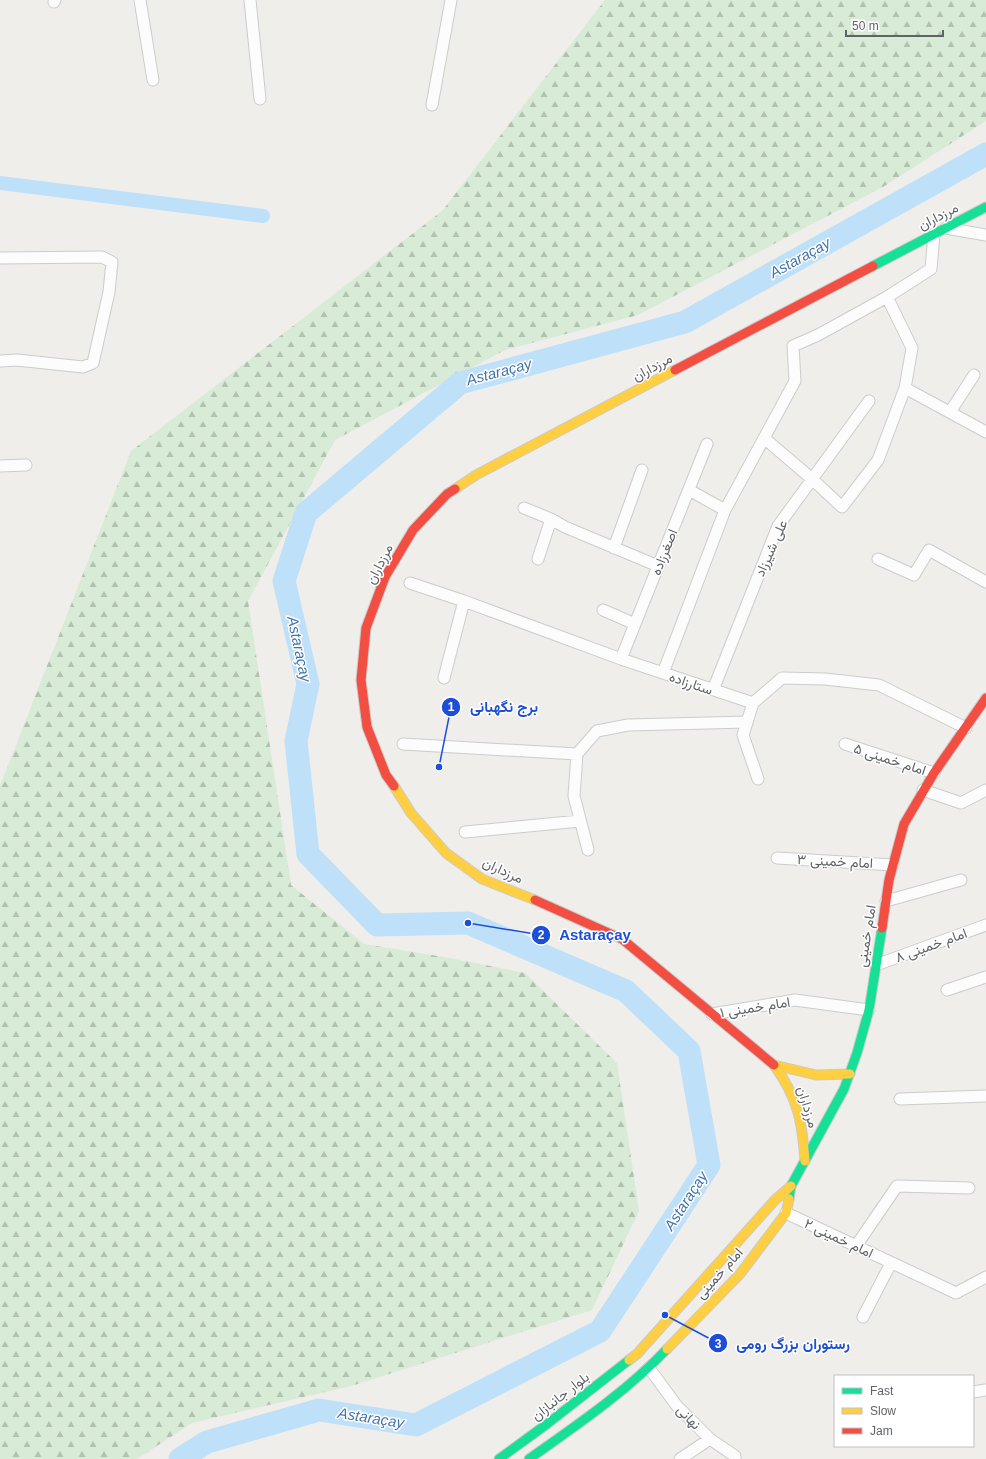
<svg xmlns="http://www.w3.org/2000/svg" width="986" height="1459" viewBox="0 0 986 1459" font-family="Arial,Vazirmatn,sans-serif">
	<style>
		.forest { fill: url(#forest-firs) }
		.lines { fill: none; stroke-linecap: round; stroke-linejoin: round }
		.canal { stroke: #bfe0f9; stroke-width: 14 }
		.river { stroke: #bfe0f9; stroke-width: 23 }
		.street-casing { stroke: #cbcccc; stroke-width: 13 }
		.fast-casing { stroke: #cacacb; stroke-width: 11 }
		.slow-casing { stroke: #cacacb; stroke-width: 11 }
		.jam-casing { stroke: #cacacb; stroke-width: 11 }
		.street { stroke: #fdfcfc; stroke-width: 11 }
		.fast { stroke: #16e098; stroke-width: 9 }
		.slow { stroke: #ffcf43; stroke-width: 9 }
		.jam { stroke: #f24e42; stroke-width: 9 }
		.labels { text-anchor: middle; stroke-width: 3; stroke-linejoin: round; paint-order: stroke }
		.street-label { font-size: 14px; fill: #5f6368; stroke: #fff }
		.water-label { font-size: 15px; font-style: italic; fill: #4174aa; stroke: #fff }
		.leader { fill: none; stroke: #1d4ed8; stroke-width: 1.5 }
		.callout-dot { fill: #1d4ed8; stroke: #fff; stroke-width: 1.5 }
		.mark-label { font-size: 12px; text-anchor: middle; font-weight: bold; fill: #fff }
		.callout-label { font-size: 15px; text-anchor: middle; font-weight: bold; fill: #1d4ed8; stroke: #fff; stroke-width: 3; stroke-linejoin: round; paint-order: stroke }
	</style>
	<defs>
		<pattern id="forest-firs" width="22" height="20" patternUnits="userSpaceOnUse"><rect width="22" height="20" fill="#d8ebd6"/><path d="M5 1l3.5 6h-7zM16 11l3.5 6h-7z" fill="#b2c2b1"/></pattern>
	</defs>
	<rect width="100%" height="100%" fill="#efeeea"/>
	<path class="forest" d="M 605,0 L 986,0 L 986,121 L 883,187 L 638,315 L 505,350 L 335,440 L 248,601 L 291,885 L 364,944 L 450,958 L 525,973 L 617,1063 L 639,1211 L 592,1310 L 351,1386 L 192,1423 L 137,1459 L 0,1459 L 0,786 L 131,451 L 442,211 Z"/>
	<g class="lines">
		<path class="canal" d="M 0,183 L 263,216"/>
		<path class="river" d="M 180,1459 L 207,1442 L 319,1410 L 416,1425 L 600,1331 L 709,1165 L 689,1051 L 626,991 L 468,923 L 377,925 L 308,854 L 296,741 L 308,684 L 284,581 L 306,513 L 460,383 L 685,322 L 986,154"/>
		<defs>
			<path id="street" d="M 140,0 L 153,80
				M 250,0 L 260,99
				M 54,2 L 55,0
				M 432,105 L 451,0
				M 946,228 L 986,235
				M 0,258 L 102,257 L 112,262 L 109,292 L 93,363 L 83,367 L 17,360 L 0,361
				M 905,388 L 986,432
				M 950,412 L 974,375
				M 764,438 L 812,479 L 842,507 L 878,460 L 905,388 L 912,348 L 887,297 L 931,269 L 934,234
				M 0,466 L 26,465
				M 689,490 L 725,510
				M 524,508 L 551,519 L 565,527 L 658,566
				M 614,548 L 642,470
				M 538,559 L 551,519
				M 878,559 L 914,575 L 929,550 L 986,582
				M 410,583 L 464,601 L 621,659 L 753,703
				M 603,610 L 635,624
				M 621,659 L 707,444
				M 663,673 L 725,510 L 795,381 L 793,346 L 818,335 L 887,297
				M 444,678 L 464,601
				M 713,690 L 778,526 L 869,401
				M 753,703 L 782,678 L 825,679 L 879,685 L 966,728
				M 753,703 L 743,735 L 758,779
				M 403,744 L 577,754
				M 845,744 L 934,773
				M 923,790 L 961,803 L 986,790
				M 465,832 L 580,821
				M 588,850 L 574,796 L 577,754 L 597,731 L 628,725 L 747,722
				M 777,858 L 893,865
				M 886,901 L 961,880
				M 876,965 L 986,925
				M 947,990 L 986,977
				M 712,1014 L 795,1000 L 869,1010
				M 900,1099 L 986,1096
				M 786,1213 L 956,1293 L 986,1277
				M 856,1246 L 897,1186 L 969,1188
				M 863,1317 L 891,1263
				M 649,1368 L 677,1406 L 710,1439 L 735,1456 L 735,1459
				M 973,1392 L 986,1390
				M 680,1459 L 710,1439"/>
			<path id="fast" d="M 873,266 L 986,207
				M 789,1199 L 791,1186 L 844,1089 L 857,1053 L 869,1010 L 882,928
				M 499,1459 L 547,1424 L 629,1360
				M 529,1459 C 577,1425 626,1392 667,1349"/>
			<path id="slow" d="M 455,489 L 476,475 L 675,370
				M 394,786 L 411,813 L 446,853 L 482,879 L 535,900
				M 805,1161 C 802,1121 798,1098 774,1065 L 816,1075 L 850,1074
				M 667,1349 L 740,1274 L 786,1213 L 789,1199
				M 629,1360 L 637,1354 L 775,1200 L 791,1186"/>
			<path id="jam" d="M 675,370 L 873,266
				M 394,786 L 386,775 L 367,727 L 361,680 L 366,628 L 385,577 L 413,530 L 447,494 L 455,489
				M 535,900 L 622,939 L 774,1065
				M 882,928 L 889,880 L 904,824 L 934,773 L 986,698"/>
		</defs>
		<use href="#street" class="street-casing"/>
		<use href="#fast" class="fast-casing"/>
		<use href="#slow" class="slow-casing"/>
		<use href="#jam" class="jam-casing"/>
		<use href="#street" class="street"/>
		<use href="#fast" class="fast"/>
		<use href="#slow" class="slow"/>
		<use href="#jam" class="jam"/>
	</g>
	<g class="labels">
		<g class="street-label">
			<text transform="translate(938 216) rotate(-27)" y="5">مرزداران</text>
			<text transform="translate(652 367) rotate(-28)" y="5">مرزداران</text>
			<text transform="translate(771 548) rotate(-66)" y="5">علی شیرزاد</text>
			<text transform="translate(664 552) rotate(-68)" y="5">اصغرزاده</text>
			<text transform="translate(379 564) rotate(-63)" y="5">مرزداران</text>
			<text transform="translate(691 683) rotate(19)" y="5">ستارزاده</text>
			<text transform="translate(890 759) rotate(18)" y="5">امام خمینی ۵</text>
			<text transform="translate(835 861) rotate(3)" y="5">امام خمینی ۳</text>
			<text transform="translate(503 870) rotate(25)" y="5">مرزداران</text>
			<text transform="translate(866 936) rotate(-81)" y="5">امام خمینی</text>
			<text transform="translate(931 945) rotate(-20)" y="5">امام خمینی ۸</text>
			<text transform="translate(755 1007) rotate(-9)" y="5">امام خمینی ۱</text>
			<text transform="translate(808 1107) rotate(73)" y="5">مرزداران</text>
			<text transform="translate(839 1238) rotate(25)" y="5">امام خمینی ۲</text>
			<text transform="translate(719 1273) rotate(-48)" y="5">امام خمینی</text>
			<text transform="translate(560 1396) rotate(-38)" y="5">بلوار جانبازان</text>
			<text transform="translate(689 1417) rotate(46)" y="5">نهانی</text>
		</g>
		<g class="water-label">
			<text transform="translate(800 258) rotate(-29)" y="5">Astaraçay</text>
			<text transform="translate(499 372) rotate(-15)" y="5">Astaraçay</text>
			<text transform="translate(299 649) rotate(78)" y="5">Astaraçay</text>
			<text transform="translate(686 1201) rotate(-57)" y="5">Astaraçay</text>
			<text transform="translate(371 1418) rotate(9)" y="5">Astaraçay</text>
		</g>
	</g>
	<path class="leader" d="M439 767L451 707M468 923L541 935M665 1315L718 1343"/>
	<g class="callout-dot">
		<circle cx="439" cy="767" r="4"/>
		<circle cx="468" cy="923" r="4"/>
		<circle cx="665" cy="1315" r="4"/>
		<circle cx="451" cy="707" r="10"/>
		<circle cx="541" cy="935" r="10"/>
		<circle cx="718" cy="1343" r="10"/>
	</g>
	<g class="mark-label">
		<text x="451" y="711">1</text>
		<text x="541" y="939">2</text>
		<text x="718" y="1348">3</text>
	</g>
	<g class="callout-label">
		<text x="504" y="712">برج نگهبانی</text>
		<text x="595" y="940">Astaraçay</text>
		<text x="793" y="1349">رستوران بزرگ رومی</text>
	</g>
	<rect x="834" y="1375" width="140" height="72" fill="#ffffff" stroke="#bfc1c3"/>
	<rect x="842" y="1388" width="20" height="6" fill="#16e098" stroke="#bfc1c3"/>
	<text x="870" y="1395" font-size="12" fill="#5f6368">Fast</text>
	<rect x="842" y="1408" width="20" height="6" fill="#ffcf43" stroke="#bfc1c3"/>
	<text x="870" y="1415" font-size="12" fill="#5f6368">Slow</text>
	<rect x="842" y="1428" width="20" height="6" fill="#f24e42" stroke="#bfc1c3"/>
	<text x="870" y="1435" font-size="12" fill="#5f6368">Jam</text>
	<path d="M846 30v6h97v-6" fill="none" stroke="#5f6368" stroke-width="2"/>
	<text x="852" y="30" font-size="12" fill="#5f6368" stroke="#ffffff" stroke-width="3" paint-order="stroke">50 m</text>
</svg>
